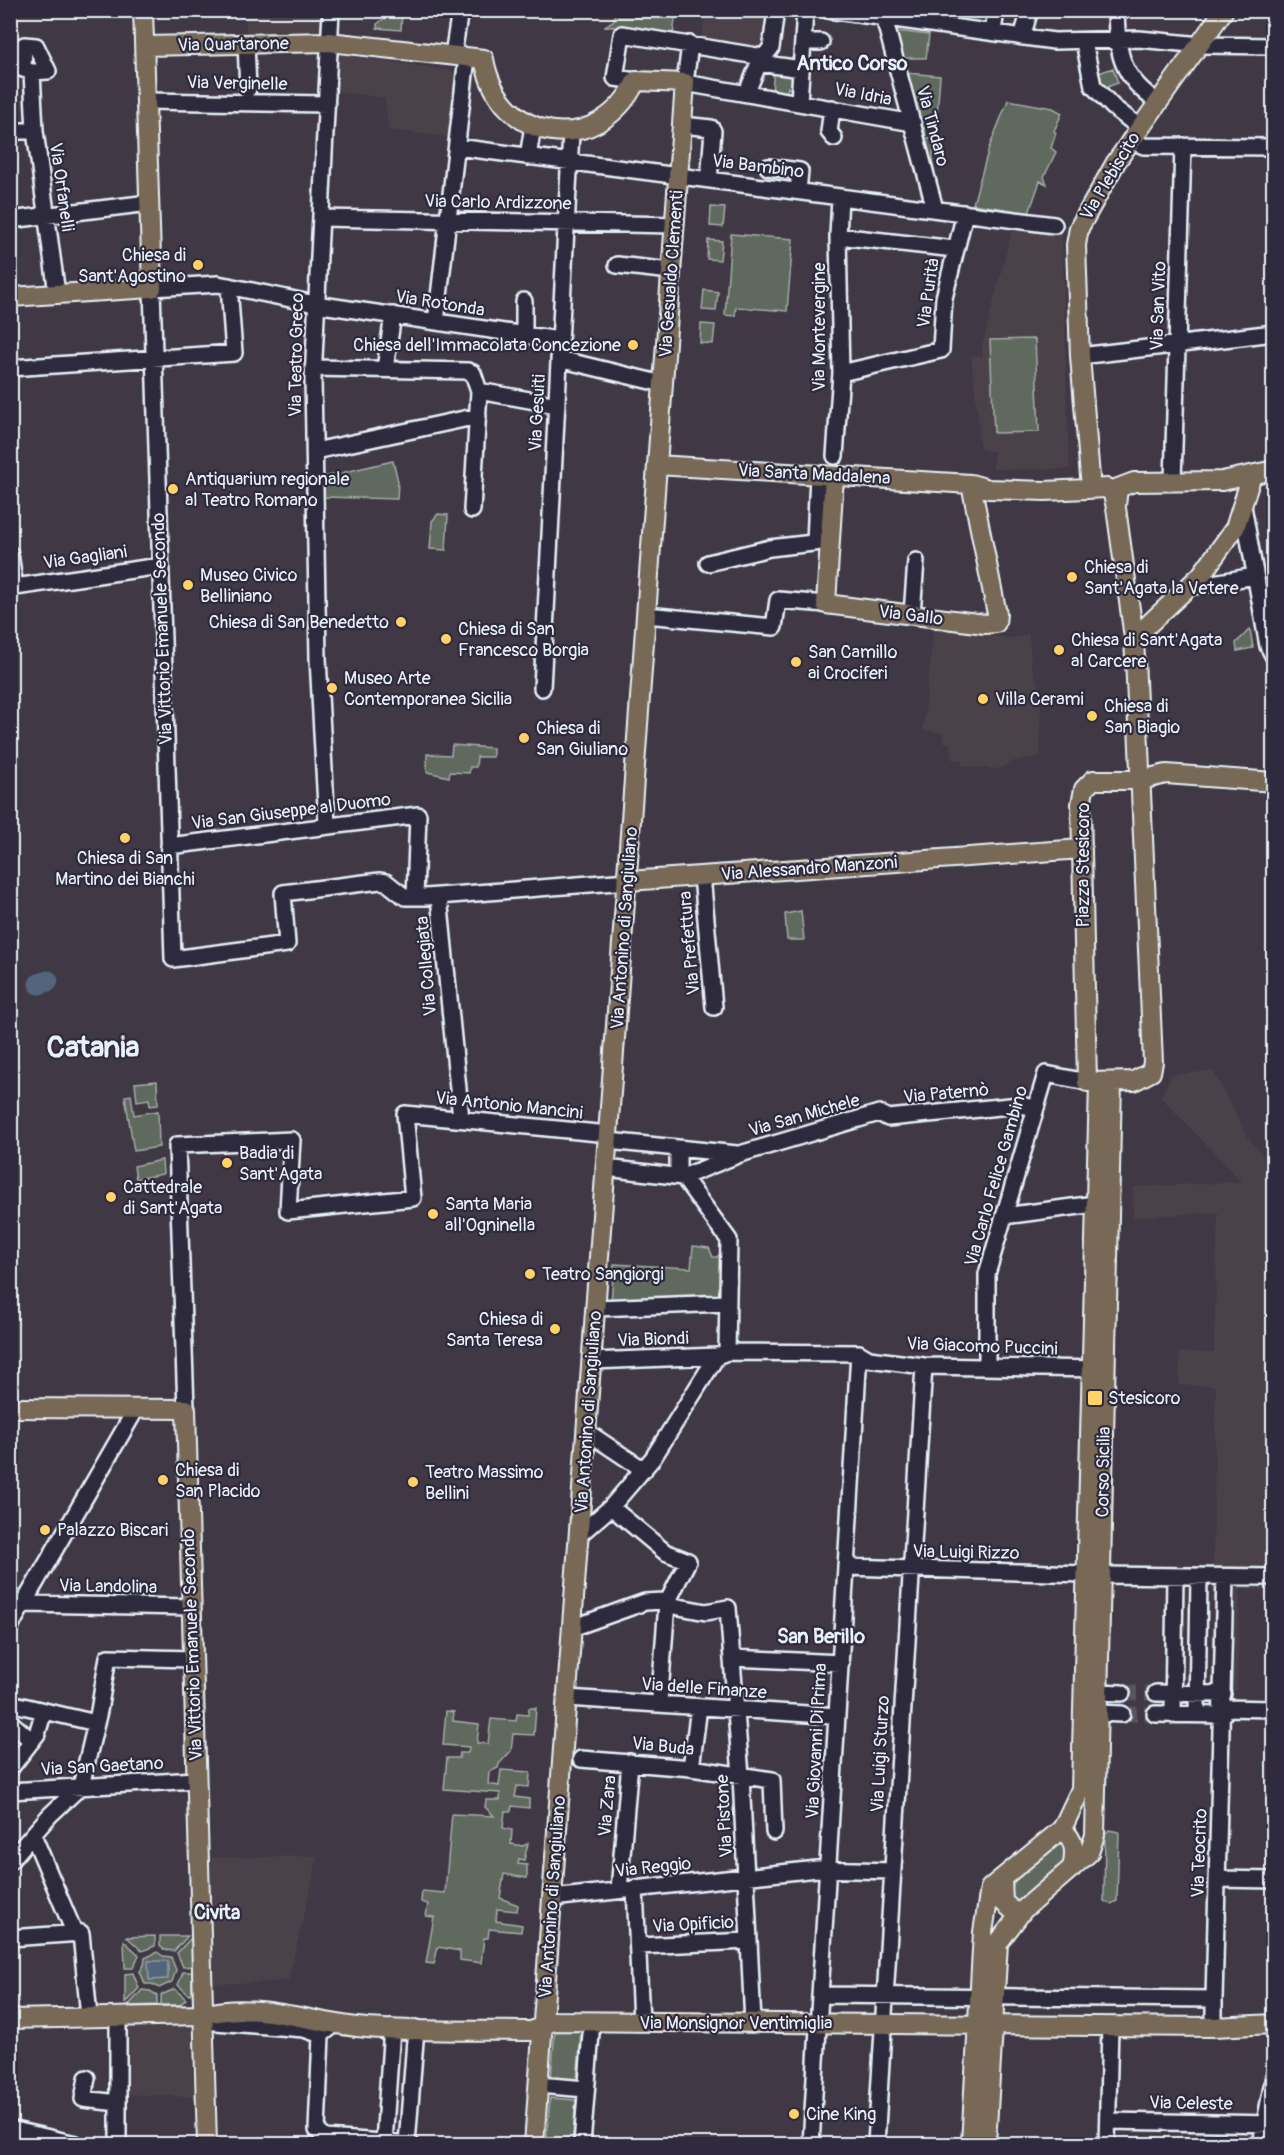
<svg xmlns="http://www.w3.org/2000/svg" width="1284" height="2155" viewBox="0 0 1284 2155" font-family="Pangolin,sans-serif">
	<style>
		.built { fill: #4c4249 }
		.green { fill: #61695d; stroke: #a4adaa; stroke-width: 1.5 }
		.water { fill: #51667c; stroke: #8d9eae; stroke-width: 1.5 }
		.lines { fill: none; stroke-linecap: round; stroke-linejoin: round }
		.river { stroke: #51667c; stroke-width: 21 }
		.minor-tunnel { stroke: #59545f; stroke-width: 15; stroke-dasharray: 15 8; stroke-linecap: butt }
		.minor-casing { stroke: #e8f1f8; stroke-width: 20 }
		.major-casing { stroke: #e8f1f8; stroke-width: 22 }
		.minor { stroke: #2f2a3d; stroke-width: 15 }
		.major { stroke: #776954; stroke-width: 18 }
		.poi-dot { fill: #ffd166; stroke: #2f2a3d; stroke-width: 2 }
		.labels { text-anchor: middle; stroke-width: 4.5; stroke-linejoin: round; paint-order: stroke }
		.street-label { font-size: 18px; fill: #e8f1f8; stroke: #2f2a3d }
		.poi-label { font-size: 18px; fill: #e8f1f8; stroke: #2f2a3d; text-anchor: start }
		.neighbourhood-label { font-size: 20px; font-weight: bold; fill: #e8f1f8; stroke: #2f2a3d }
		.town-label { font-size: 30px; font-weight: bold; fill: #e8f1f8; stroke: #2f2a3d }
	</style>
	<rect width="100%" height="100%" fill="#403844"/>
	<filter id="ink" filterUnits="userSpaceOnUse"><feTurbulence type="fractalNoise" baseFrequency=".0167" numOctaves="2"/><feDisplacementMap in="SourceGraphic" scale="12" xChannelSelector="R" yChannelSelector="G"/><feConvolveMatrix kernelMatrix="1 2 1 2 8 2 1 2 1" color-interpolation-filters="sRGB"/></filter>
	<g filter="url(#ink)">
		<path class="built" d="M 246,11 L 323,11 L 322,36 L 246,36 Z
			M 705,11 L 766,11 L 761,50 L 702,41 Z
			M 340,54 L 458,72 L 450,137 L 388,130 L 385,98 L 336,91 Z
			M 1013,226 L 1062,233 L 1069,469 L 993,469 L 994,451 L 981,450 L 978,438 L 979,425 L 971,356 L 983,356 L 982,346 Z
			M 934,624 L 982,630 L 982,635 L 1012,638 L 1029,634 L 1031,665 L 1041,690 L 1040,756 L 1011,762 L 999,769 L 962,766 L 962,760 L 951,759 L 950,743 L 943,742 L 943,733 L 923,730 Z
			M 1213,1071 L 1248,1137 L 1273,1169 L 1273,1590 L 1240,1590 L 1237,1690 L 1211,1690 L 1216,1386 L 1179,1385 L 1180,1352 L 1214,1353 L 1218,1212 L 1133,1217 L 1133,1187 L 1242,1182 L 1161,1097 L 1171,1075 Z
			M 318,1856 L 288,1981 L 214,1984 L 210,1858 Z
			M 191,2025 L 194,2097 L 123,2094 L 124,2026 Z"/>
		<path class="green" d="M 384,10 L 402,11 L 401,30 L 377,28 L 377,24 L 385,18 Z
			M 615,11 L 676,11 L 673,35 L 605,26 L 614,20 Z
			M 896,31 L 929,35 L 926,58 L 903,58 Z
			M 774,68 L 796,72 L 793,92 L 788,87 L 786,95 L 772,92 Z
			M 1113,68 L 1118,83 L 1104,88 L 1099,73 Z
			M 907,73 L 940,76 L 936,129 L 925,128 L 926,138 L 935,139 L 931,172 Z
			M 1008,100 L 1053,108 L 1062,113 L 1054,131 L 1056,133 L 1051,148 L 1056,152 L 1044,177 L 1047,184 L 1040,181 L 1029,213 L 973,204 L 989,148 Z
			M 711,207 L 725,208 L 723,227 L 710,226 Z
			M 731,234 L 793,239 L 787,311 L 736,307 L 735,316 L 725,315 Z
			M 708,240 L 722,241 L 720,260 L 707,259 Z
			M 704,290 L 718,292 L 716,311 L 702,310 Z
			M 701,324 L 715,325 L 713,344 L 700,343 Z
			M 1035,339 L 1039,432 L 994,433 L 990,340 Z
			M 393,461 L 398,481 L 397,499 L 324,497 L 323,477 Z
			M 438,514 L 448,515 L 446,550 L 430,549 L 432,521 Z
			M 1250,629 L 1253,648 L 1237,651 L 1236,643 Z
			M 452,745 L 493,748 L 493,757 L 477,757 L 476,767 L 470,767 L 469,773 L 450,772 L 449,777 L 427,772 L 427,754 L 451,755 Z
			M 801,911 L 804,940 L 787,940 L 785,914 Z
			M 157,1081 L 158,1105 L 150,1106 L 149,1099 L 137,1101 L 135,1083 Z
			M 131,1095 L 134,1115 L 158,1111 L 159,1147 L 134,1151 L 125,1096 Z
			M 162,1160 L 163,1174 L 136,1179 L 134,1166 Z
			M 693,1246 L 709,1248 L 713,1257 L 717,1257 L 721,1253 L 720,1298 L 611,1303 L 614,1264 L 691,1268 Z
			M 529,1708 L 536,1708 L 534,1735 L 513,1734 L 511,1751 L 499,1764 L 498,1768 L 489,1772 L 488,1784 L 499,1786 L 501,1770 L 530,1772 L 529,1787 L 517,1786 L 515,1797 L 529,1799 L 529,1808 L 512,1806 L 511,1811 L 505,1811 L 503,1828 L 512,1830 L 511,1844 L 523,1846 L 528,1843 L 524,1860 L 519,1859 L 518,1864 L 527,1865 L 527,1878 L 504,1874 L 500,1898 L 518,1905 L 517,1911 L 497,1909 L 496,1921 L 522,1925 L 521,1932 L 489,1929 L 488,1938 L 484,1938 L 481,1963 L 460,1960 L 460,1951 L 438,1947 L 434,1964 L 426,1963 L 434,1917 L 426,1916 L 428,1904 L 421,1902 L 422,1891 L 445,1893 L 452,1814 L 494,1816 L 485,1807 L 486,1800 L 500,1800 L 500,1793 L 444,1789 L 447,1758 L 459,1758 L 460,1753 L 468,1753 L 469,1747 L 443,1745 L 446,1711 L 454,1712 L 453,1721 L 479,1724 L 477,1743 L 488,1744 L 491,1719 L 516,1721 L 517,1714 L 528,1715 Z
			M 1109,1830 L 1119,1832 L 1117,1901 L 1111,1904 L 1104,1901 L 1105,1834 Z
			M 1064,1840 L 1068,1860 L 1017,1904 L 1009,1898 L 1015,1879 Z
			M 155,1936 L 155,1946 L 142,1951 L 127,1937 Z
			M 160,1936 L 188,1936 L 174,1951 L 165,1950 L 160,1946 Z
			M 192,1937 L 192,1966 L 183,1967 L 177,1953 Z
			M 124,1941 L 139,1955 L 133,1968 L 125,1968 Z
			M 157,1952 L 163,1956 L 171,1957 L 176,1970 L 172,1982 L 159,1988 L 152,1984 L 145,1984 L 140,1971 L 144,1965 L 145,1958 Z
			M 183,1972 L 192,1972 L 192,1992 L 189,1995 L 178,1985 Z
			M 133,1973 L 139,1988 L 125,2003 L 125,1974 Z
			M 175,1989 L 186,1999 L 180,2005 L 161,2005 L 161,1995 Z
			M 142,1990 L 150,1991 L 157,1995 L 157,2005 L 128,2006 Z
			M 555,2029 L 581,2031 L 577,2080 L 551,2078 Z
			M 550,2098 L 576,2100 L 572,2144 L 546,2144 Z"/>
		<path class="water" d="M 148,1961 L 168,1961 L 168,1979 L 149,1980 Z"/>
		<g class="lines">
			<path class="river" d="M 39,984 L 48,981"/>
			<path class="minor-tunnel" d="M 1122,1693 L 1156,1693
				M 1122,1714 L 1155,1714"/>
			<defs>
				<path id="minor" d="M 828,10 L 1054,41 L 1139,39 L 1201,45 L 1274,46
					M 1116,10 C 1117,53 1121,78 1158,102
					M 884,18 L 935,209
					M 993,32 L 996,10
					M 1022,37 L 1030,10
					M 803,42 L 821,42
					M 1084,42 L 1093,86 L 1113,107 L 1139,127
					M 246,43 L 248,89
					M 690,44 L 685,83 L 913,123
					M 24,45 L 36,46 L 48,71 L 32,72 L 23,69 Z
					M 453,55 L 460,10
					M 759,63 L 801,69
					M 32,72 L 35,131 L 57,294
					M 636,81 L 615,78 L 622,34 L 763,57
					M 747,92 L 759,63 L 771,48 L 776,10
					M 146,101 L 327,104
					M 799,102 L 805,10
					M 832,108 L 829,132 L 834,138
					M 682,125 L 711,128 L 713,131 L 709,180
					M 10,131 L 35,131
					M 1130,140 L 1144,146 L 1274,147
					M 457,147 L 1054,225
					M 528,157 L 533,126
					M 768,167 L 800,171 L 798,191
					M 321,218 L 675,225
					M 10,220 L 149,203
					M 838,236 L 955,249
					M 617,265 L 671,271
					M 436,322 L 467,57
					M 524,335 L 524,301
					M 559,340 L 315,304 L 218,284 L 152,288 L 173,959 L 287,944 L 283,893 L 380,881 L 386,882 L 405,897 L 426,897 L 628,881
					M 1080,356 L 1274,333
					M 559,359 L 663,384
					M 10,368 L 234,353 L 229,286
					M 313,368 L 468,371 L 473,373 L 479,391 L 472,510
					M 385,369 L 393,315
					M 841,373 L 941,350 L 944,298 L 965,213
					M 479,391 L 557,405
					M 315,451 L 478,416
					M 835,456 L 841,373 L 838,236 L 840,197
					M 1173,481 L 1183,146
					M 1243,506 L 1268,646 L 1274,657
					M 815,542 L 818,475
					M 10,554 L 15,587 L 160,566
					M 708,563 L 770,548 L 830,541
					M 1189,587 L 1255,576
					M 912,614 L 916,561
					M 646,615 L 774,627 L 778,600 L 826,604
					M 542,688 L 571,132
					M 327,825 L 318,658 L 313,379 L 331,10
					M 169,846 L 418,815 L 415,897
					M 702,876 L 714,1007
					M 439,897 L 461,1119
					M 608,1141 L 737,1154
					M 606,1168 L 683,1177 L 740,1154 L 879,1113 L 888,1118 L 1020,1105 L 1035,1108
					M 678,1176 L 678,1148
					M 683,1177 L 729,1240 L 727,1352
					M 1004,1216 L 1095,1204
					M 596,1308 L 727,1303
					M 592,1361 L 717,1356
					M 987,1366 L 987,1274 L 1046,1074 L 1087,1082
					M 186,1409 L 177,1145 L 292,1140 L 288,1211 L 413,1198 L 405,1114 L 608,1134
					M 587,1432 L 644,1470
					M 611,1507 L 665,1552 L 688,1561 L 667,1603 L 660,1694
					M 579,1535 L 611,1507 L 653,1458 L 717,1356 L 727,1352 L 859,1353 L 869,1359 L 924,1366 L 1102,1369
					M 846,1567 L 1086,1574
					M 1101,1575 L 1274,1577
					M 24,1604 L 191,1607
					M 10,1627 L 136,1409
					M 572,1628 L 645,1602 L 664,1601 L 674,1606 L 706,1612 L 728,1608 L 741,1776 L 753,2023
					M 732,1658 L 841,1663
					M 1098,1692 L 1122,1693
					M 1156,1693 L 1223,1694
					M 567,1698 L 837,1716
					M 10,1703 L 96,1723
					M 1223,1708 L 1274,1709
					M 1098,1713 L 1122,1714
					M 1155,1714 L 1223,1715
					M 1173,1715 L 1175,1576
					M 1197,1715 L 1199,1576
					M 10,1722 L 32,1741
					M 581,1759 L 691,1768 L 772,1780 L 774,1832
					M 691,1768 L 699,1707
					M 10,1769 L 37,1734 L 44,1711
					M 81,1786 L 99,1711 L 108,1657 L 193,1659
					M 10,1791 L 196,1780
					M 33,1835 L 75,1934
					M 10,1861 L 50,1815 L 81,1786
					M 1218,1879 L 1274,1880
					M 635,1888 L 641,2022
					M 619,1890 L 630,1762
					M 552,1898 L 817,1869 L 892,1871
					M 10,1938 L 81,1933 L 89,2017
					M 638,1946 L 749,1941
					M 821,1995 L 1214,1999 L 1214,2027
					M 1214,1999 L 1225,1577
					M 203,2021 L 304,2029 L 321,2035
					M 335,2024 L 321,2035 L 317,2130 L 325,2138 L 411,2144
					M 87,2078 L 83,2099 L 118,2103
					M 538,2085 L 586,2089
					M 1108,2121 L 1274,2124
					M 10,2129 L 76,2144
					M 384,2142 L 392,2028
					M 118,2144 L 118,2016
					M 407,2144 L 416,2028
					M 582,2144 L 592,2021
					M 811,2144 L 859,1353
					M 876,2144 L 924,1366
					M 1107,2144 L 1110,2026
					M 1261,2144 L 1274,2076"/>
				<path id="major" d="M 145,46 L 329,42 L 484,59 C 499,143 598,159 636,81 L 685,83 L 534,2144
					M 10,297 L 152,288 L 143,10
					M 657,465 L 971,484 L 989,489 L 1045,491 L 1107,488 L 1113,494 L 1116,508 L 1134,638
					M 1252,475 L 1235,528 L 1201,575 L 1134,638 C 1141,779 1146,920 1153,1062 L 1151,1072 L 1134,1081 L 1087,1082 L 1081,804 L 1084,789 L 1093,780 L 1141,780 L 1166,774 L 1274,782
					M 834,476 L 826,604 L 985,624 L 996,623 L 997,614 L 971,484
					M 1090,477 L 1080,356 L 1076,245 L 1079,228 L 1116,162 L 1224,10
					M 1116,506 L 1118,488 L 1134,482 L 1222,481 L 1274,470
					M 628,881 L 1082,849
					M 10,1408 L 186,1409 L 207,2144
					M 1062,1829 C 1075,1840 1076,1852 1072,1868
					M 1002,1879 L 1003,1902 L 1018,1915
					M 10,2019 L 203,2015 C 257,2000 313,2024 367,2028 C 421,2032 477,2030 532,2031 L 553,2021 L 1214,2027 L 1274,2024
					M 971,2144 L 983,1932 L 990,1888 L 1062,1829 L 1081,1789 L 1099,1083
					M 986,2144 L 998,1943 L 1023,1910 L 1089,1853 L 1095,1835 L 1112,1083"/>
			</defs>
			<use href="#minor" class="minor-casing"/>
			<use href="#major" class="major-casing"/>
			<use href="#minor" class="minor"/>
			<use href="#major" class="major"/>
		</g>
	</g>
	<g class="poi-dot">
		<circle cx="198" cy="265" r="6"/>
		<circle cx="633" cy="345" r="6"/>
		<circle cx="173" cy="489" r="6"/>
		<circle cx="1072" cy="577" r="6"/>
		<circle cx="188" cy="585" r="6"/>
		<circle cx="401" cy="622" r="6"/>
		<circle cx="446" cy="639" r="6"/>
		<circle cx="1059" cy="650" r="6"/>
		<circle cx="796" cy="662" r="6"/>
		<circle cx="332" cy="688" r="6"/>
		<circle cx="983" cy="699" r="6"/>
		<circle cx="1092" cy="716" r="6"/>
		<circle cx="524" cy="738" r="6"/>
		<circle cx="125" cy="838" r="6"/>
		<circle cx="227" cy="1163" r="6"/>
		<circle cx="111" cy="1197" r="6"/>
		<circle cx="433" cy="1214" r="6"/>
		<circle cx="530" cy="1274" r="6"/>
		<circle cx="555" cy="1329" r="6"/>
		<rect x="1087" y="1390" width="16" height="16" rx="3"/>
		<circle cx="163" cy="1480" r="6"/>
		<circle cx="413" cy="1482" r="6"/>
		<circle cx="45" cy="1530" r="6"/>
		<circle cx="794" cy="2114" r="6"/>
	</g>
	<g class="labels">
		<g class="street-label">
			<text transform="translate(233 44) rotate(-1)" y="6">Via Quartarone</text>
			<text transform="translate(237 83) rotate(1)" y="6">Via Verginelle</text>
			<text transform="translate(863 94) rotate(11)" y="6">Via Idria</text>
			<text transform="translate(933 126) rotate(75)" y="6">Via Tindaro</text>
			<text transform="translate(758 166) rotate(7)" y="6">Via Bambino</text>
			<text transform="translate(1110 176) rotate(-59)" y="6">Via Plebiscito</text>
			<text transform="translate(62 187) rotate(82)" y="6">Via Orfanelli</text>
			<text transform="translate(498 202) rotate(1)" y="6">Via Carlo Ardizzone</text>
			<text transform="translate(671 274) rotate(-86)" y="6">Via Gesualdo Clementi</text>
			<text transform="translate(928 293) rotate(-82)" y="6">Via Purità</text>
			<text transform="translate(440 303) rotate(9)" y="6">Via Rotonda</text>
			<text transform="translate(1158 306) rotate(-88)" y="6">Via San Vito</text>
			<text transform="translate(819 327) rotate(-90)" y="6">Via Montevergine</text>
			<text transform="translate(296 355) rotate(-89)" y="6">Via Teatro Greco</text>
			<text transform="translate(537 413) rotate(-87)" y="6">Via Gesuiti</text>
			<text transform="translate(814 474) rotate(3)" y="6">Via Santa Maddalena</text>
			<text transform="translate(85 557) rotate(-8)" y="6">Via Gagliani</text>
			<text transform="translate(911 615) rotate(7)" y="6">Via Gallo</text>
			<text transform="translate(162 629) rotate(-92)" y="6">Via Vittorio Emanuele Secondo</text>
			<text transform="translate(291 811) rotate(-7)" y="6">Via San Giuseppe al Duomo</text>
			<text transform="translate(1083 865) rotate(-90)" y="6">Piazza Stesicoro</text>
			<text transform="translate(809 868) rotate(-4)" y="6">Via Alessandro Manzoni</text>
			<text transform="translate(624 928) rotate(-86)" y="6">Via Antonino di Sangiuliano</text>
			<text transform="translate(689 943) rotate(-95)" y="6">Via Prefettura</text>
			<text transform="translate(426 966) rotate(-95)" y="6">Via Collegiata</text>
			<text transform="translate(946 1093) rotate(-5)" y="6">Via Paternò</text>
			<text transform="translate(509 1105) rotate(6)" y="6">Via Antonio Mancini</text>
			<text transform="translate(804 1115) rotate(-16)" y="6">Via San Michele</text>
			<text transform="translate(996 1176) rotate(-74)" y="6">Via Carlo Felice Gambino</text>
			<text transform="translate(653 1339) rotate(-2)" y="6">Via Biondi</text>
			<text transform="translate(982 1346) rotate(2)" y="6">Via Giacomo Puccini</text>
			<text transform="translate(588 1412) rotate(-86)" y="6">Via Antonino di Sangiuliano</text>
			<text transform="translate(1103 1472) rotate(-89)" y="6">Corso Sicilia</text>
			<text transform="translate(966 1552) rotate(1)" y="6">Via Luigi Rizzo</text>
			<text transform="translate(108 1586) rotate(1)" y="6">Via Landolina</text>
			<text transform="translate(192 1645) rotate(-92)" y="6">Via Vittorio Emanuele Secondo</text>
			<text transform="translate(704 1688) rotate(4)" y="6">Via delle Finanze</text>
			<text transform="translate(816 1741) rotate(-87)" y="6">Via Giovanni Di Prima</text>
			<text transform="translate(663 1746) rotate(6)" y="6">Via Buda</text>
			<text transform="translate(880 1754) rotate(-87)" y="6">Via Luigi Sturzo</text>
			<text transform="translate(102 1766) rotate(-3)" y="6">Via San Gaetano</text>
			<text transform="translate(607 1806) rotate(-85)" y="6">Via Zara</text>
			<text transform="translate(724 1816) rotate(-93)" y="6">Via Pistone</text>
			<text transform="translate(1199 1853) rotate(-88)" y="6">Via Teocrito</text>
			<text transform="translate(653 1867) rotate(-6)" y="6">Via Reggio</text>
			<text transform="translate(552 1897) rotate(-86)" y="6">Via Antonino di Sangiuliano</text>
			<text transform="translate(693 1924) rotate(-3)" y="6">Via Opificio</text>
			<text x="736" y="2029">Via Monsignor Ventimiglia</text>
			<text transform="translate(1191 2103) rotate(1)" y="6">Via Celeste</text>
		</g>
		<g class="poi-label">
			<text x="186" y="261" text-anchor="end">Chiesa di<tspan x="186" dy="21">Sant'Agostino</tspan></text>
			<text x="621" y="351" text-anchor="end">Chiesa dell'Immacolata Concezione</text>
			<text x="185" y="485">Antiquarium regionale<tspan x="185" dy="21">al Teatro Romano</tspan></text>
			<text x="1084" y="573">Chiesa di<tspan x="1084" dy="21">Sant'Agata la Vetere</tspan></text>
			<text x="200" y="581">Museo Civico<tspan x="200" dy="21">Belliniano</tspan></text>
			<text x="389" y="628" text-anchor="end">Chiesa di San Benedetto</text>
			<text x="458" y="635">Chiesa di San<tspan x="458" dy="21">Francesco Borgia</tspan></text>
			<text x="1071" y="646">Chiesa di Sant'Agata<tspan x="1071" dy="21">al Carcere</tspan></text>
			<text x="808" y="658">San Camillo<tspan x="808" dy="21">ai Crociferi</tspan></text>
			<text x="344" y="684">Museo Arte<tspan x="344" dy="21">Contemporanea Sicilia</tspan></text>
			<text x="995" y="705">Villa Cerami</text>
			<text x="1104" y="712">Chiesa di<tspan x="1104" dy="21">San Biagio</tspan></text>
			<text x="536" y="734">Chiesa di<tspan x="536" dy="21">San Giuliano</tspan></text>
			<text x="125" y="864" text-anchor="middle">Chiesa di San<tspan x="125" dy="21">Martino dei Bianchi</tspan></text>
			<text x="239" y="1159">Badia di<tspan x="239" dy="21">Sant'Agata</tspan></text>
			<text x="123" y="1193">Cattedrale<tspan x="123" dy="21">di Sant'Agata</tspan></text>
			<text x="445" y="1210">Santa Maria<tspan x="445" dy="21">all'Ogninella</tspan></text>
			<text x="542" y="1280">Teatro Sangiorgi</text>
			<text x="543" y="1325" text-anchor="end">Chiesa di<tspan x="543" dy="21">Santa Teresa</tspan></text>
			<text x="1108" y="1404">Stesicoro</text>
			<text x="175" y="1476">Chiesa di<tspan x="175" dy="21">San Placido</tspan></text>
			<text x="425" y="1478">Teatro Massimo<tspan x="425" dy="21">Bellini</tspan></text>
			<text x="57" y="1536">Palazzo Biscari</text>
			<text x="806" y="2120">Cine King</text>
		</g>
		<g class="neighbourhood-label">
			<text x="852" y="70">Antico Corso</text>
			<text x="821" y="1643">San Berillo</text>
			<text x="217" y="1919">Civita</text>
		</g>
		<g class="town-label">
			<text x="93" y="1057">Catania</text>
		</g>
	</g>
	<rect width="1284" height="2155" fill="none" stroke="#2f2a3d" stroke-width="36"/>
	<rect x="18" y="18" width="1248" height="2119" fill="none" stroke="#e8f1f8" stroke-width="2" filter="url(#ink)"/>
</svg>
